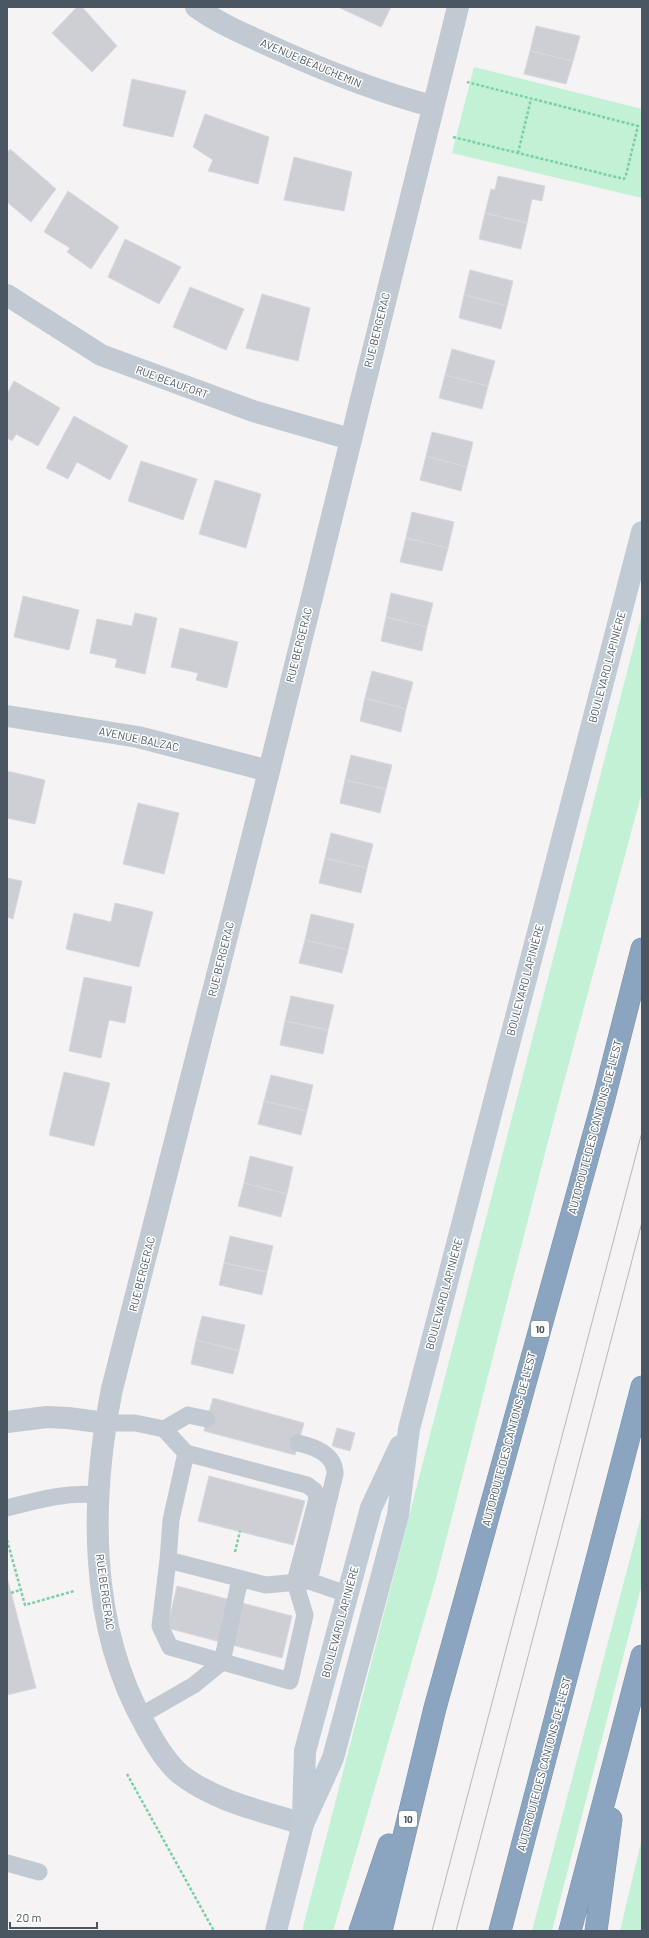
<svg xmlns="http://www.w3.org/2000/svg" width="649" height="1938" viewBox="0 0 649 1938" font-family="Barlow,sans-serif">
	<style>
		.green { fill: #c3f1d5 }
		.building { fill: #cdcfd5; stroke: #d7d9de }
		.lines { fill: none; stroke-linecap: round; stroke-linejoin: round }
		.highway-casing { stroke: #7690ad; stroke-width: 23 }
		.path { stroke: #7ad0a6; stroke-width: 2.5; stroke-dasharray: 3 2; stroke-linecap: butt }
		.lane { stroke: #c1cad2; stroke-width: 17 }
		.street { stroke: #c1cad2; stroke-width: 22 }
		.secondary { stroke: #c1cbd6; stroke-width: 22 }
		.highway { stroke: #8ba5c1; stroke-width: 22 }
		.tram { stroke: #b5b8bd; stroke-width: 1 }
		.labels { text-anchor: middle; stroke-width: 3; stroke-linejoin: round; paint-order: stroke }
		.shield { fill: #fff; stroke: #808990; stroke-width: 1 }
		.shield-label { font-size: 10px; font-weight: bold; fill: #4a5661 }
		.street-label { font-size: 11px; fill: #4a5661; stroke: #fff }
	</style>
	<rect width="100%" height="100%" fill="#f5f3f3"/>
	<path class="green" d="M 474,67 L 642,109 L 642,198 L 452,153 Z
		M 642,614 L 642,792 L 551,1130 L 436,1579 L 333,1931 L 302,1931 Z
		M 642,1513 L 642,1584 L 552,1931 L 532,1931 Z
		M 642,1838 L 642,1931 L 620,1931 Z"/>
	<path class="building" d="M 77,7 L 82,7 L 117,46 L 92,72 L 52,33 Z
		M 338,7 L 391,7 L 381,27 Z
		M 536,26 L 580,36 L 573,61 L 530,51 Z
		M 530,51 L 573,61 L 566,84 L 524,74 Z
		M 132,79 L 186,91 L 173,137 L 123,126 Z
		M 205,114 L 269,137 L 258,184 L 208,171 L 213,160 L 193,147 Z
		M 10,149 L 56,189 L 31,222 L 7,202 L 7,153 Z
		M 294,157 L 352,172 L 344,211 L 284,200 Z
		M 498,176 L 545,186 L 542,201 L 532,199 L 527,223 L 485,213 L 491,189 L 495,190 Z
		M 68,191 L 119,227 L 91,269 L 67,252 L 70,248 L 44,232 Z
		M 485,213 L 527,223 L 521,249 L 479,239 Z
		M 125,239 L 181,267 L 159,304 L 108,277 Z
		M 470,270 L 513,281 L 507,306 L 464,295 Z
		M 190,287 L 244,309 L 226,350 L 173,327 Z
		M 262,294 L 310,308 L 298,361 L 246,348 Z
		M 464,295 L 507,306 L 501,329 L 459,318 Z
		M 452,349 L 495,361 L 488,386 L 445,375 Z
		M 445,375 L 488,386 L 482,409 L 439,398 Z
		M 14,381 L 60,408 L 38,446 L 16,434 L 12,441 L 7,438 L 7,394 Z
		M 74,416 L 128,446 L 110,480 L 77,462 L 68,479 L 46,468 Z
		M 432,432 L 473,442 L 467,467 L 426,456 Z
		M 426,456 L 467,467 L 461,491 L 420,480 Z
		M 141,461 L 197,479 L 183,520 L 128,501 Z
		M 215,480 L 261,494 L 246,548 L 199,534 Z
		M 412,512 L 454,522 L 448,548 L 406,538 Z
		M 406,538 L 448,548 L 442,571 L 400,562 Z
		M 391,593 L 433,603 L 427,627 L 386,617 Z
		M 23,596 L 79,610 L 69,650 L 14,637 Z
		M 135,613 L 157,618 L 145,674 L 115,667 L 117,659 L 90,653 L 97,619 L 132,626 Z
		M 386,617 L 427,627 L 422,651 L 381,641 Z
		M 180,628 L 238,642 L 227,688 L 196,680 L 198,673 L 171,667 Z
		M 372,671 L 413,682 L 406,709 L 365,698 Z
		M 365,698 L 406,709 L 401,732 L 360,721 Z
		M 351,755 L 392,765 L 386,789 L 345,780 Z
		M 7,771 L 45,780 L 35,824 L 7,818 Z
		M 345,780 L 386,789 L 380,813 L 340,803 Z
		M 138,803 L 179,813 L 164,874 L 123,864 Z
		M 331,833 L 373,844 L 367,868 L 325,858 Z
		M 325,858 L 367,868 L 361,893 L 319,883 Z
		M 7,878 L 22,881 L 13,919 L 7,917 Z
		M 115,903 L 153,912 L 139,967 L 66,949 L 74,913 L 111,922 Z
		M 311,914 L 354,924 L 348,950 L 305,940 Z
		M 305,940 L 348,950 L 342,973 L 299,963 Z
		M 84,977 L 132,987 L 125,1023 L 109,1020 L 101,1058 L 69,1051 Z
		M 291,996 L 334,1005 L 328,1030 L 285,1021 Z
		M 285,1021 L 328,1030 L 323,1054 L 280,1045 Z
		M 64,1072 L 110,1083 L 94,1146 L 49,1135 Z
		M 271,1075 L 313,1085 L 307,1111 L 264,1101 Z
		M 264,1101 L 307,1111 L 301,1135 L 258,1124 Z
		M 250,1156 L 293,1167 L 287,1194 L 244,1183 Z
		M 244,1183 L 287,1194 L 281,1217 L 238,1206 Z
		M 230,1236 L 273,1246 L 267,1272 L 224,1263 Z
		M 224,1263 L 267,1272 L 262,1295 L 219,1285 Z
		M 202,1316 L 245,1325 L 239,1351 L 196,1340 Z
		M 196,1340 L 239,1351 L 233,1374 L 191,1364 Z
		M 213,1398 L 304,1423 L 295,1455 L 204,1431 Z
		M 337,1428 L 355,1433 L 350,1451 L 332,1446 Z
		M 209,1476 L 305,1501 L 293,1545 L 198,1521 Z
		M 7,1577 L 36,1688 L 7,1695 Z
		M 177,1586 L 292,1616 L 282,1658 L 167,1628 Z"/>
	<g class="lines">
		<defs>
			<path id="highway" d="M 360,1931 L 389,1845
				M 381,1931 L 435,1708 L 604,1098 L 642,949
				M 500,1931 L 642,1387
				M 570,1931 L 642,1656
				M 596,1931 L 611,1819"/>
		</defs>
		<use href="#highway" class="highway-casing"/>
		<path class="path" d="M 453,137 L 624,179 L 626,175 L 638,126 L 467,82
			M 518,153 L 531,99
			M 7,1540 L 25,1605 L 74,1591
			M 235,1552 L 240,1531
			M 11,1593 L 20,1590
			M 127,1774 L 214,1931"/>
		<path class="lane" d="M 106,1423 L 135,1423 L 164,1429 L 186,1453 L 171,1520 L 168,1560 L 266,1585 L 309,1581 L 347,1594
			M 164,1429 L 188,1415 L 207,1419
			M 298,1443 C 315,1447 335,1454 335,1474 L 309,1581
			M 7,1508 C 38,1500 66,1492 98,1495
			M 168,1560 L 160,1626 L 170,1647 L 290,1681 L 305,1615 L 295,1582 L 317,1499 L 315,1491 L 307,1485 L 186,1453
			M 140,1716 L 194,1685 L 222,1662 L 240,1579
			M 7,1863 L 39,1872"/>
		<path class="street" d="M 196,7 C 221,25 249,36 277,49 C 328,72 378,92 432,106
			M 7,295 L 101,355 L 253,411 L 350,439
			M 7,716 L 138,737 L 269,771
			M 7,1422 L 47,1417 L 68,1418 L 106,1423
			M 303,1824 C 262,1811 214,1801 180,1774 C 165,1761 154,1742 145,1725 C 88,1625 90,1499 112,1389 L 269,771 L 458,7"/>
		<path class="secondary" d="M 303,1816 L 305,1751 L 371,1508 L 400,1446
			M 276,1931 L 303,1824 L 333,1758 L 398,1515 L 409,1429 L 642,532"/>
		<use href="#highway" class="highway"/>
		<path class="tram" d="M 432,1931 L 642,1132
			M 456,1931 L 642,1222"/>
	</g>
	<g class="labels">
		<g class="shield">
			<rect x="531" y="1321" width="18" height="16" rx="3"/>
			<rect x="399" y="1811" width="18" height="16" rx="3"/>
		</g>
		<g class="shield-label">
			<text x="540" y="1333">10</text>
			<text x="408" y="1823">10</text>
		</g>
		<g class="street-label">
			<text transform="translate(311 63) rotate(23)" y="4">AVENUE BEAUCHEMIN</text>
			<text transform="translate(377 330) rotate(-76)" y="4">RUE BERGERAC</text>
			<text transform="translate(172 382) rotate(20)" y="4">RUE BEAUFORT</text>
			<text transform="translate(299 645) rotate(-76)" y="4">RUE BERGERAC</text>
			<text transform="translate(607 667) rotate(-75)" y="4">BOULEVARD LAPINIÈRE</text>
			<text transform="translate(139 739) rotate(12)" y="4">AVENUE BALZAC</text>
			<text transform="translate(221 959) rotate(-76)" y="4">RUE BERGERAC</text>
			<text transform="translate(525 980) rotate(-75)" y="4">BOULEVARD LAPINIÈRE</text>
			<text transform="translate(595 1127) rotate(-75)" y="4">AUTOROUTE DES CANTONS-DE-L'EST</text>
			<text transform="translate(142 1274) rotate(-76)" y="4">RUE BERGERAC</text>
			<text transform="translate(444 1294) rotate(-75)" y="4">BOULEVARD LAPINIÈRE</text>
			<text transform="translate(509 1439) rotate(-75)" y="4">AUTOROUTE DES CANTONS-DE-L'EST</text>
			<text transform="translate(105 1592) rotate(82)" y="4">RUE BERGERAC</text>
			<text transform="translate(340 1622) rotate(-75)" y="4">BOULEVARD LAPINIÈRE</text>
			<text transform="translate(544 1764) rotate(-75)" y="4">AUTOROUTE DES CANTONS-DE-L'EST</text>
		</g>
	</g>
	<rect width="649" height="1938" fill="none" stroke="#4a5661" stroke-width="16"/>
	<path d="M10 1922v6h87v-6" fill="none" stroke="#4a5661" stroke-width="2"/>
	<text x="16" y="1922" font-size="12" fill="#4a5661" stroke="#ffffff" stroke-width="3" paint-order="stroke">20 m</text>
</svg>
